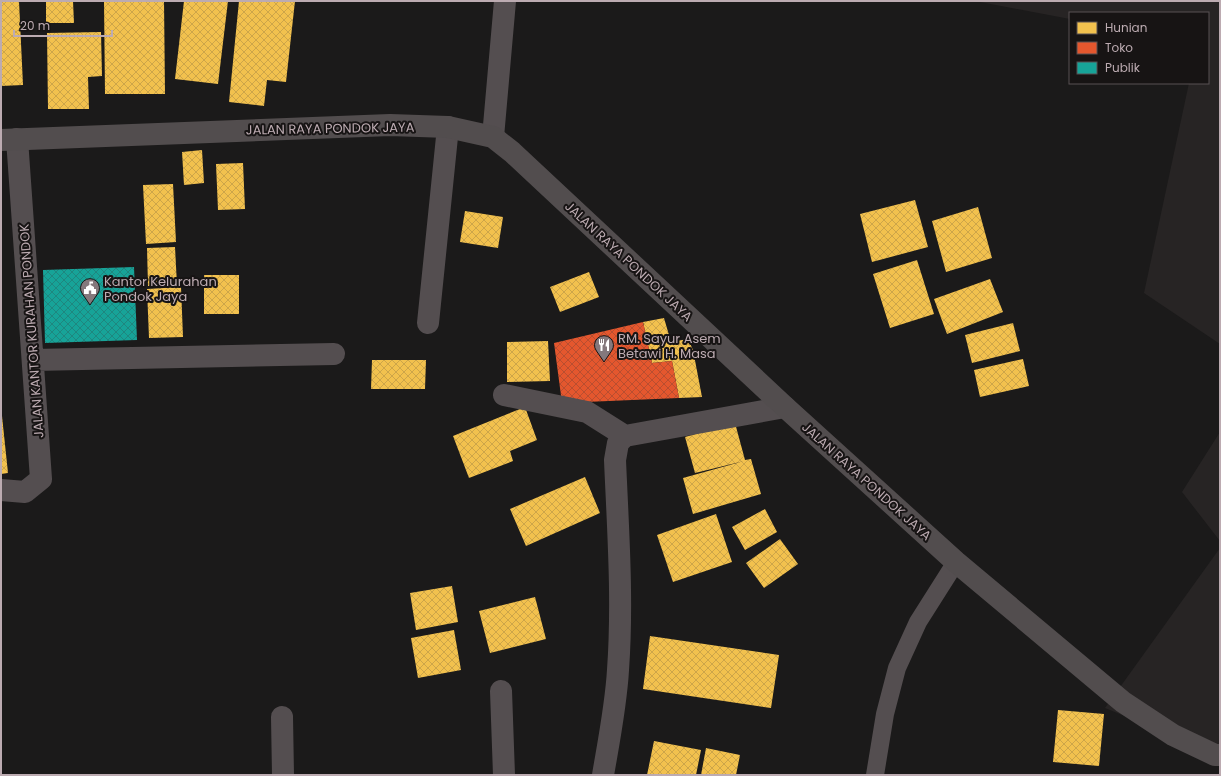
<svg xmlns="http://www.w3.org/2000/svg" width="1221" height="776" viewBox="0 0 1221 776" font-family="Poppins,sans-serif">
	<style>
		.built { fill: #272424 }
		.homes { fill: url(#homes-cross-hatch) }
		.shops { fill: url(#shops-cross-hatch) }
		.public { fill: url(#public-cross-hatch) }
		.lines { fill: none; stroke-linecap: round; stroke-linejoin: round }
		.lane { stroke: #544e50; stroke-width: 18 }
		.street { stroke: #544e50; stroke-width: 22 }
		.secondary { stroke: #524d4e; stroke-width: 22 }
		.labels { text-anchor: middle; stroke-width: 4; stroke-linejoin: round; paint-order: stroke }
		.street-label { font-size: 13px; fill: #bcabb1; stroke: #171414 }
		.poi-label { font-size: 13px; fill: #bcabb1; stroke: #171414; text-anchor: start }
	</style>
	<defs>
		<pattern id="homes-cross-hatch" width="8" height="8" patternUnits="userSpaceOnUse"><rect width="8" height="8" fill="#f2c14e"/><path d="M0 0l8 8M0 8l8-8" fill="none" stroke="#cda549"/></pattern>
		<pattern id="shops-cross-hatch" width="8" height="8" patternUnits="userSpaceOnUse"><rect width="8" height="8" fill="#e4572e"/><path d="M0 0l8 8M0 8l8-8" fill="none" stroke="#b94e30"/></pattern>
		<pattern id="public-cross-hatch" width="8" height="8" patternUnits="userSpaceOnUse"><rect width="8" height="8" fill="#17a398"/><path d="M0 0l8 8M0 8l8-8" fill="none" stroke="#1f877f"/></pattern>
	</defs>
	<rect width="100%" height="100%" fill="#1b1a1a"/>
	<path class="built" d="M 975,1 L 1220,1 L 1220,344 L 1144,293 L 1189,83 L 1208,83 L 1208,13 L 1070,13 L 1070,19 Z
		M 1220,432 L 1220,541 L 1182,492 Z
		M 1220,548 L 1220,755 L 1105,708 Z"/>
	<path class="homes" d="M 1,1 L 19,1 L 23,85 L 1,86 Z
		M 46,1 L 73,1 L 74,23 L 46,23 Z
		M 104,1 L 164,1 L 165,94 L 105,94 Z
		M 184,1 L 228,1 L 218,84 L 175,79 Z
		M 239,1 L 295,1 L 286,82 L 267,80 L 264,106 L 229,102 Z
		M 101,32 L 102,76 L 88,77 L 89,109 L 48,109 L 47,33 Z
		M 202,150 L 204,183 L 184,185 L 182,152 Z
		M 243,163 L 245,209 L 218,210 L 216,164 Z
		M 173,184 L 176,242 L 146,244 L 143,185 Z
		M 915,200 L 928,247 L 872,262 L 860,214 Z
		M 978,207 L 992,258 L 946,272 L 932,221 Z
		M 465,211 L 503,217 L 498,248 L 460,242 Z
		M 175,247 L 177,285 L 148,286 L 147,248 Z
		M 917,260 L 934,314 L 890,328 L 873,274 Z
		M 589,272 L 599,297 L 560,312 L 550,287 Z
		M 204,275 L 239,275 L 239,314 L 204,314 Z
		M 990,279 L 1003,312 L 947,334 L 934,299 Z
		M 181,287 L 183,337 L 149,338 L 147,289 Z
		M 664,318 L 671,342 L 688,339 L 693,350 L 702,397 L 679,398 L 672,361 L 652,363 L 643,322 Z
		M 1013,323 L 1020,351 L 972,363 L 965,335 Z
		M 548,341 L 550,381 L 507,382 L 507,342 Z
		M 1023,359 L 1029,386 L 980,397 L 974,370 Z
		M 372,360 L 426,360 L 425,389 L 371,389 Z
		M 525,407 L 537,440 L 510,451 L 513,461 L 469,478 L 453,436 Z
		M 1,416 L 2,416 L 8,473 L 1,474 Z
		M 735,423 L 745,460 L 751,459 L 761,494 L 693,514 L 683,478 L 744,461 L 695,473 L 685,437 Z
		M 585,477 L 600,513 L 526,546 L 510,509 Z
		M 765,509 L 777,532 L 745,550 L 732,527 Z
		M 716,514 L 732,562 L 673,582 L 657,535 Z
		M 780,539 L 798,564 L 764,588 L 746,563 Z
		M 452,586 L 458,622 L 416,630 L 410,593 Z
		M 535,597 L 546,639 L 490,653 L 479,611 Z
		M 454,630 L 461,670 L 418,678 L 411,638 Z
		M 650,636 L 779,655 L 771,708 L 643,689 Z
		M 1058,710 L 1104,714 L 1099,766 L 1053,762 Z
		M 654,741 L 701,750 L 696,775 L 647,775 Z
		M 706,748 L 740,755 L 736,775 L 701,775 Z"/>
	<path class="shops" d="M 643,322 L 652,363 L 672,361 L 679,398 L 562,403 L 554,343 Z"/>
	<path class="public" d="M 134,267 L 137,340 L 45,343 L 43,270 Z"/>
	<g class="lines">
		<path class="lane" d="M 875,775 L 885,714 L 897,668 L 918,622 L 956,562"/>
		<path class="street" d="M 493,137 L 505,1
			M 428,323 L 448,127
			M 33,360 L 334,354
			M 504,395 L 587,412 L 625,436
			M 1,490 L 25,492 L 41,479 L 17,139
			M 501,691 L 504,775
			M 282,717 L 283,775
			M 603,775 C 609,740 616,705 618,670 C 623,600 618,530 615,460 L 618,443 L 625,436 L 785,407"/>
		<path class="secondary" d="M 1,140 L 390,125 L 448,127 L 493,137 L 512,152 L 785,407 L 956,562 L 1123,702 L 1173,735 L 1215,755 L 1220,755"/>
	</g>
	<defs>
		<symbol id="civic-pin" viewBox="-11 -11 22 30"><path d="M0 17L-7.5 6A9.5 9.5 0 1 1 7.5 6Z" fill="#84787c" stroke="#171414"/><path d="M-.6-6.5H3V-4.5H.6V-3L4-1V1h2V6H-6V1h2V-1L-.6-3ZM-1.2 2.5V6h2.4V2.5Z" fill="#fff"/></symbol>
		<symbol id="restaurant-pin" viewBox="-11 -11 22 30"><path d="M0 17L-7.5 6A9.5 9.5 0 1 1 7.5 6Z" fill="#84787c" stroke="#171414"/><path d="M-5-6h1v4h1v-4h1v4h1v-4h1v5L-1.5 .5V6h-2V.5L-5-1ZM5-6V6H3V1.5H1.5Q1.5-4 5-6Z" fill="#fff"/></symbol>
	</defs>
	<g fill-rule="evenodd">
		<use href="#civic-pin" x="79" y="277" width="22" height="30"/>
		<use href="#restaurant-pin" x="593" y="334" width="22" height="30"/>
	</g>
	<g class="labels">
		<g class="street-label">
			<text transform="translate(330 128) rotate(-1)" y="5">JALAN RAYA PONDOK JAYA</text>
			<text transform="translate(629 261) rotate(43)" y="5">JALAN RAYA PONDOK JAYA</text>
			<text transform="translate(31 331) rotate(-94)" y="5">JALAN KANTOR KURAHAN PONDOK</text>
			<text transform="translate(867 481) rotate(42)" y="5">JALAN RAYA PONDOK JAYA</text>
		</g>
		<g class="poi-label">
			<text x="104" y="286">Kantor Kelurahan<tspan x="104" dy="15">Pondok Jaya</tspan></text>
			<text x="618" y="343">RM. Sayur Asem<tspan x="618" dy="15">Betawi H. Masa</tspan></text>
		</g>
	</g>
	<rect width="1221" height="776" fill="none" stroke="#bcabb1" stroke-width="4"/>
	<rect x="1069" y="12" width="140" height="72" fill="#171414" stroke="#595053"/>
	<rect x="1077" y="22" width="20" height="12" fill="#f2c14e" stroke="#595053"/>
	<text x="1105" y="32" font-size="12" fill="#bcabb1">Hunian</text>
	<rect x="1077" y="42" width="20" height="12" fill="#e4572e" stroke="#595053"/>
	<text x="1105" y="52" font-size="12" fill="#bcabb1">Toko</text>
	<rect x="1077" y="62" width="20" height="12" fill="#17a398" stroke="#595053"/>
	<text x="1105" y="72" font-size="12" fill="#bcabb1">Publik</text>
	<path d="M14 30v6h98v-6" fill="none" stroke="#bcabb1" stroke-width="2"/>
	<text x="20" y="30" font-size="12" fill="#bcabb1" stroke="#171414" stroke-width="3" paint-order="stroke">20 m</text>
</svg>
